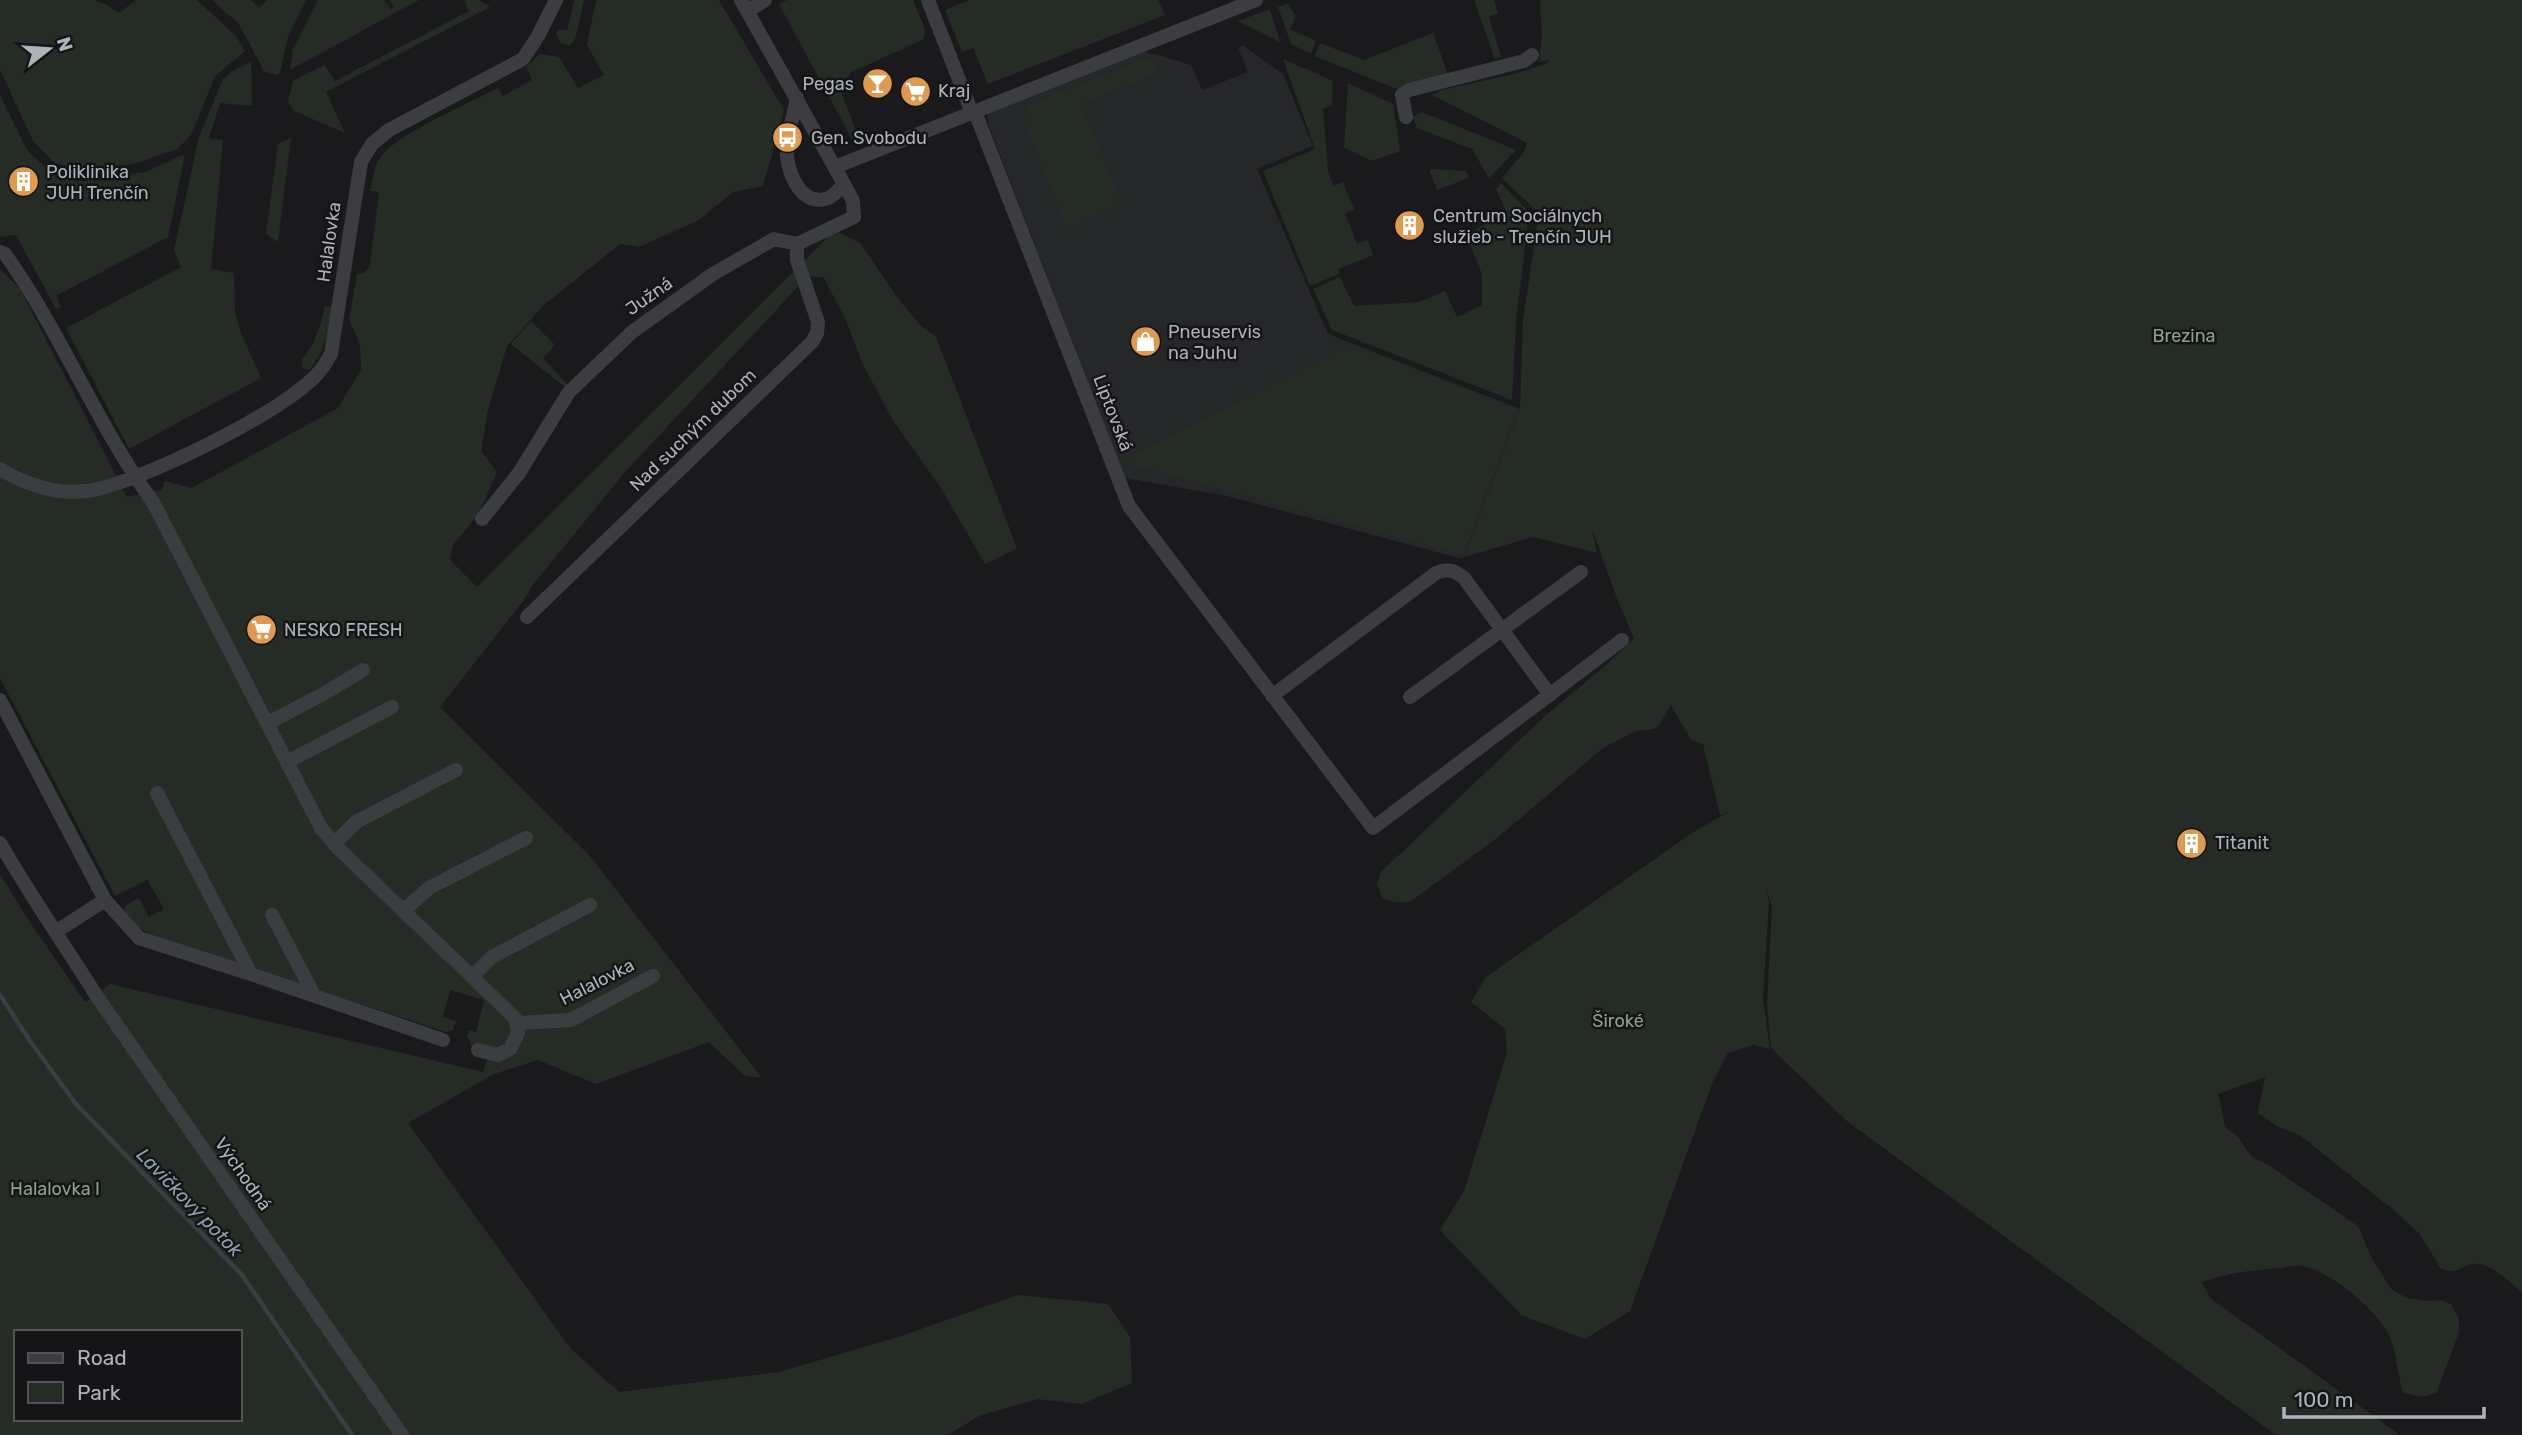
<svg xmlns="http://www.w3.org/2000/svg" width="2522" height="1435" viewBox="0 0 2522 1435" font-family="Rubik,sans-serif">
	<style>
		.built { fill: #262729 }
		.green { fill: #252c25; fill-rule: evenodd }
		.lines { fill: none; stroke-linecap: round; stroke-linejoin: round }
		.stream { stroke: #353f44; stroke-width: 4.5 }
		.minor { stroke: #3c3d41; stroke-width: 14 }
		.labels { text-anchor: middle; stroke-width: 5; stroke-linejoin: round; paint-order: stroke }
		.poi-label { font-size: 18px; fill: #aeb3ba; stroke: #151517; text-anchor: start }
		.street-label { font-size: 18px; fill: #aeb3ba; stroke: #151517 }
		.park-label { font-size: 18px; fill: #8aa388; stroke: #151517 }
		.water-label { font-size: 19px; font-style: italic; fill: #8aa4b1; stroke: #151517 }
	</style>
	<rect width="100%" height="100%" fill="#1a1a1c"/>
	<path class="built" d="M 1244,46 L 1283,74 L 1313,146 L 1257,169 L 1328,334 L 1520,409 L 1463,559 L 1227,496 L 1125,478 L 989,126 L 987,113 L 1144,51 L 1191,65 L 1202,90 L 1248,72 L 1238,47 Z"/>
	<path class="green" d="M 0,0 L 94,0 L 105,4 L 119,13 L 136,0 L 197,0 L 236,36 L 245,51 L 215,76 L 191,135 L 177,149 L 137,163 L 90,170 L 73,170 L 54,162 L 33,141 L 0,70 Z
		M 212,0 L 251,0 L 259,8 L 267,0 L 306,0 L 288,37 L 280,72 L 277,75 L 264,71 L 239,24 Z
		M 318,0 L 384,0 L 391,9 L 394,7 L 389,0 L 419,0 L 290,70 L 293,49 Z
		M 464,0 L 479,0 L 490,7 L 326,92 L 345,133 L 294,111 L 288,102 L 293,81 L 325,65 L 335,81 L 469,11 Z
		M 574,0 L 584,0 L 575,39 L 569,46 L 560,42 L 556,34 L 559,29 L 567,31 Z
		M 596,0 L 719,0 L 784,110 L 763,186 L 733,192 L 699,220 L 639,247 L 620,244 L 544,305 L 507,346 L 488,410 L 481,451 L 497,472 L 478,515 L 453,545 L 450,560 L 477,587 L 827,238 L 824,232 L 828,227 L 860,243 L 900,301 L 921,326 L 936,337 L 1017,548 L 985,564 L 941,488 L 894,422 L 862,363 L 846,320 L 824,278 L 808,276 L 625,472 L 532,586 L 524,600 L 440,707 L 590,856 L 762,1078 L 745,1076 L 709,1042 L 596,1084 L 538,1060 L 494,1074 L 408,1123 L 571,1349 L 619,1392 L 779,1372 L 898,1337 L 1018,1295 L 1108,1304 L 1130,1337 L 1132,1383 L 1082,1404 L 1037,1399 L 979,1416 L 948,1435 L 0,1435 L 0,874 L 27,918 L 85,1002 L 110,984 L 483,1072 L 490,1052 L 471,1045 L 467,1036 L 469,1030 L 476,1032 L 484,1000 L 450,990 L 443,1017 L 456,1021 L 453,1030 L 446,1032 L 160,938 L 135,927 L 124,913 L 125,906 L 139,898 L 149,917 L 164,909 L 147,880 L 115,896 L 0,678 L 0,269 L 20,289 L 127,497 L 161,490 L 165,481 L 192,488 L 338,408 L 361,370 L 360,344 L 349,320 L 357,274 L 364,273 L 370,266 L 379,192 L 370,191 C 373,179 374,164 383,154 C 402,132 469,103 498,88 L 503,96 L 532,80 L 526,67 L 540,54 L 559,57 L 578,88 L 604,75 L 587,45 ZM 16,1332 L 240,1332 L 240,1419 L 16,1419 Z
		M 787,0 L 913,0 L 925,29 L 924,39 L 850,73 L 849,77 L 837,82 L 859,138 L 853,141 L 779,4 Z
		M 969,0 L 1158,0 L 1165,15 L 988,84 L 973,48 L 962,52 L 945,10 Z
		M 1474,0 L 1494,0 L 1498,13 L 1489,17 L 1501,57 L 1495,59 Z
		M 1540,0 L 2522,0 L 2522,1292 C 2509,1282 2491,1262 2473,1264 C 2457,1266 2461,1275 2441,1269 L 2419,1233 L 2391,1208 L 2301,1136 L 2277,1126 L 2258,1113 L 2265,1077 L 2218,1094 L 2225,1127 L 2238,1137 L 2251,1156 L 2270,1166 L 2358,1226 L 2372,1259 L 2391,1289 L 2407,1298 L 2427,1301 L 2440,1300 L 2451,1304 L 2459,1319 L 2459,1332 L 2437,1392 C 2424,1398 2416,1397 2403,1392 C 2397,1373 2397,1353 2389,1335 C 2378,1311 2329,1270 2302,1266 C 2296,1265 2287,1267 2281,1268 C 2253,1270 2228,1273 2202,1282 L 2210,1298 L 2400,1435 L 2276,1435 L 1848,1122 L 1771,1048 L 1767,1004 L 1772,907 L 1765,885 L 1769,903 L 1763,998 L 1770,1049 L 1753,1045 L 1728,1053 L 1713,1081 L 1630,1311 L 1585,1339 L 1521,1315 L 1440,1230 L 1464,1191 L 1507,1053 L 1505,1029 L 1471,1002 L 1486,977 L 1692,833 L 1730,811 L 1720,815 L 1703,744 L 1691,740 L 1671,705 L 1660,724 L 1654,729 L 1635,731 L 1603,748 L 1497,838 L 1410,902 L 1395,902 L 1383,899 L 1377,884 L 1381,872 L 1546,715 L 1605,666 L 1634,638 L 1619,604 L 1591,526 L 1597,553 L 1533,537 L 1464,557 L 1520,409 L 1523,320 L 1539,213 L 1502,178 L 1524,152 L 1527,143 L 1432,95 L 1442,90 L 1518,73 L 1548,63 L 1549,60 L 1539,62 L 1542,34 Z
		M 1287,4 L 1296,16 L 1290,29 L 1316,41 L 1311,54 L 1291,44 L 1278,7 Z
		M 1270,9 L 1280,42 L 1238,21 Z
		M 1433,33 L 1448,74 L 1399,90 L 1315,56 L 1320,43 L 1364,60 Z
		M 1146,58 L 1158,66 L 1156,74 L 1081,104 L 1122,204 L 1067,230 L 1024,121 L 1028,105 Z
		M 1283,59 L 1333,81 L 1332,105 L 1323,109 L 1328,172 L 1334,186 L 1343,182 L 1354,209 L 1345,214 L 1357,244 L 1368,240 L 1373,255 L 1339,269 L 1339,274 L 1310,286 L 1263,171 L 1315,149 Z
		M 251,62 L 252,106 L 220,103 L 209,138 L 223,140 L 211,269 L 234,273 L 235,312 L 241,333 L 261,378 L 129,449 L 66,328 L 181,267 L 174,251 L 199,137 L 223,79 L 231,72 Z
		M 1348,83 L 1393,104 L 1400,151 L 1372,161 L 1344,148 Z
		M 0,95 L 27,150 L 57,178 L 82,181 L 145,172 L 185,154 L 168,237 L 56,296 L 61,307 L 56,309 L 16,235 L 0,237 Z
		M 1422,112 L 1516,150 L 1489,178 L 1472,149 L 1417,128 L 1413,117 Z
		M 291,138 L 278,242 L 266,234 L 278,144 Z
		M 1429,169 L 1466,171 L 1469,178 L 1437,190 Z
		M 1501,183 L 1529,212 L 1516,322 L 1512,400 L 1332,330 L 1313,289 L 1340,277 L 1354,306 L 1419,302 L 1445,291 L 1457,317 L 1482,305 L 1482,274 L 1466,234 L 1507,213 L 1496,189 Z
		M 325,306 L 332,307 C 328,331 326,351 309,370 L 303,368 L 302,360 C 316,343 320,327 325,306 Z
		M 531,321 L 555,345 L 543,358 L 568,385 L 566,388 L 511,344 Z
		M 1350,344 L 1517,409 L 1463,555 L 1121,462 Z"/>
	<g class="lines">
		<path class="stream" d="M 0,995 L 30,1041 L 76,1104 L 242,1275 L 352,1435"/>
		<path class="minor" d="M 928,0 L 972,113
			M 748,11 L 765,0
			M 797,98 C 794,114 788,131 787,147 C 785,168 800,209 828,198 C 835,195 839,189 844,184
			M 975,112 L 1129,506 L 1373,828 L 1622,640
			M 1406,117 L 1402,95 L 1409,90 L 1524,61 L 1532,55
			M 835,167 L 1256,0
			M 0,252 L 5,254 C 61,332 96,424 153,502 L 321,828 L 339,849 L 515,1018 L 518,1033 L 510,1049 L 498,1055 L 478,1050
			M 0,469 C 25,484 56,495 87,491 C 137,484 287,411 319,372 C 324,367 327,360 331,354 L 361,162 L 372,144 L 389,130 L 523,59 L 538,36 L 556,0
			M 482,519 L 519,473 L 569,392 L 632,332 L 713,274 L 774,239 L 797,244 L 854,217 L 853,201 L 844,184 L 741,0
			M 527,617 L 812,342 L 817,333 L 818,322 L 797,260 L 797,244
			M 1272,696 L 1436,573 C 1447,568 1454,570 1464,578 L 1550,695
			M 1410,697 L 1581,572
			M 0,700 L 105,900 L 139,938 L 251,974 L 443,1040
			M 268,723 L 325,693 L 363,670
			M 287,762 L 392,707
			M 157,793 L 251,974
			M 0,843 C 30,895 64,944 96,995 L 402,1435
			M 334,844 L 356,822 L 456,770
			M 403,911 L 429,888 L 526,838
			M 272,915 L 314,995
			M 57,931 L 105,900
			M 472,977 L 492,957 L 590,905
			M 517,1023 L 571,1020 L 653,976"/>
	</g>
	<defs>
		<symbol id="bar-disc" viewBox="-11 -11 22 22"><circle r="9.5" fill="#de9b50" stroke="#151517"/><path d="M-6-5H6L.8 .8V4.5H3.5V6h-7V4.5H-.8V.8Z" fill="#fff"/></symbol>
		<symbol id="supermarket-disc" viewBox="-11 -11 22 22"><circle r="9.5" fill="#de9b50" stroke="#151517"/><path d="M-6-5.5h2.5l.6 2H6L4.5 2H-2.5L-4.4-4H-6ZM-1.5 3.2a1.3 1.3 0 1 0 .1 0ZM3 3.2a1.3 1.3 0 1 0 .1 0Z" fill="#fff"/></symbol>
		<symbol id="bus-disc" viewBox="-11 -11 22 22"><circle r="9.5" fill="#de9b50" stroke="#151517"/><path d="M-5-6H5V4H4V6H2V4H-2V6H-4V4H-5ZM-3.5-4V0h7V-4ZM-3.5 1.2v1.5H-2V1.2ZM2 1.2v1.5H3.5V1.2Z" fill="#fff"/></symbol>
		<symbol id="building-disc" viewBox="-11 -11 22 22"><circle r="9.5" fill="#de9b50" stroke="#151517"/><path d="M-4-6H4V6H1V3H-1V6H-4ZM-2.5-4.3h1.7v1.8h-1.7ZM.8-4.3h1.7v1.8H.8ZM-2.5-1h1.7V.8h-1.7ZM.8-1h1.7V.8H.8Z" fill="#fff"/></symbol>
		<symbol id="shop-disc" viewBox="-11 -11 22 22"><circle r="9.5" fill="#de9b50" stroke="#151517"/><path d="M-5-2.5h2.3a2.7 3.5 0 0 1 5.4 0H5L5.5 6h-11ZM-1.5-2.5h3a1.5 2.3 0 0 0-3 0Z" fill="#fff"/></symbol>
	</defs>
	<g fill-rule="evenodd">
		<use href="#bar-disc" x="860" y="66" width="35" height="35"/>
		<use href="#supermarket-disc" x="898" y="74" width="35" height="35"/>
		<use href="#bus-disc" x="770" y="120" width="35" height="35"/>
		<use href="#building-disc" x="6" y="164" width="35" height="35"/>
		<use href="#building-disc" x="1392" y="208" width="35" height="35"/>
		<use href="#shop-disc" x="1128" y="324" width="35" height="35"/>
		<use href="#supermarket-disc" x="244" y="612" width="35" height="35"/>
		<use href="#building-disc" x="2174" y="826" width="35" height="35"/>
	</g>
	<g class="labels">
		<g class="poi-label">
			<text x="854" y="90" text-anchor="end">Pegas</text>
			<text x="938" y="97">Kraj</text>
			<text x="811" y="144">Gen. Svobodu</text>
			<text x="46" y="178">Poliklinika<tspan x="46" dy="21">JUH Trenčín</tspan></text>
			<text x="1433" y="222">Centrum Sociálnych<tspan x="1433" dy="21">služieb - Trenčín JUH</tspan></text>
			<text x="1168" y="338">Pneuservis<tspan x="1168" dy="21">na Juhu</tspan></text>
			<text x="284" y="636">NESKO FRESH</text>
			<text x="2215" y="849">Titanit</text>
		</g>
		<g class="street-label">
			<text transform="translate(329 242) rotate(-82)" y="6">Halalovka</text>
			<text transform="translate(649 296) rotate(-35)" y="6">Južná</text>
			<text transform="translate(1113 413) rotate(69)" y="6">Liptovská</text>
			<text transform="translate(693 430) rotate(-44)" y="6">Nad suchým dubom</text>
			<text transform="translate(597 982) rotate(-27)" y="6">Halalovka</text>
			<text transform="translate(243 1174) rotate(55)" y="6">Východná</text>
		</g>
		<g class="park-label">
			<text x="2184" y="342">Brezina</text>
			<text x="1618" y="1027">Široké</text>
			<text x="55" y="1195">Halalovka I</text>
		</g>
		<g class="water-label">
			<text transform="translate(190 1202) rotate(46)" y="7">Lavičkový potok</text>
		</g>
	</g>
	<rect x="14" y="1330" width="228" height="91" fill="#151517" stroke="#525458" stroke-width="2"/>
	<rect x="28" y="1353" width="35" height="10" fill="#3c3d41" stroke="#525458" stroke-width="2"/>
	<text x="77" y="1365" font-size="21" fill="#aeb3ba">Road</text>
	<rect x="28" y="1382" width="35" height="21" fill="#252c25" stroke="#525458" stroke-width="2"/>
	<text x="77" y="1400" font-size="21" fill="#aeb3ba">Park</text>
	<g transform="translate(49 49) rotate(73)" stroke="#151517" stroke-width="5" paint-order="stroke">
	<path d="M0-5L12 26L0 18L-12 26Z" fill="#aeb3ba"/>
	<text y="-10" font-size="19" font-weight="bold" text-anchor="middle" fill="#aeb3ba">N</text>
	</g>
	<path d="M2284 1407v10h200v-10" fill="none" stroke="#aeb3ba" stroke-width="3.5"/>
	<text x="2294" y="1407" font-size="21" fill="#aeb3ba" stroke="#151517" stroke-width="5" paint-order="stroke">100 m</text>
</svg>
